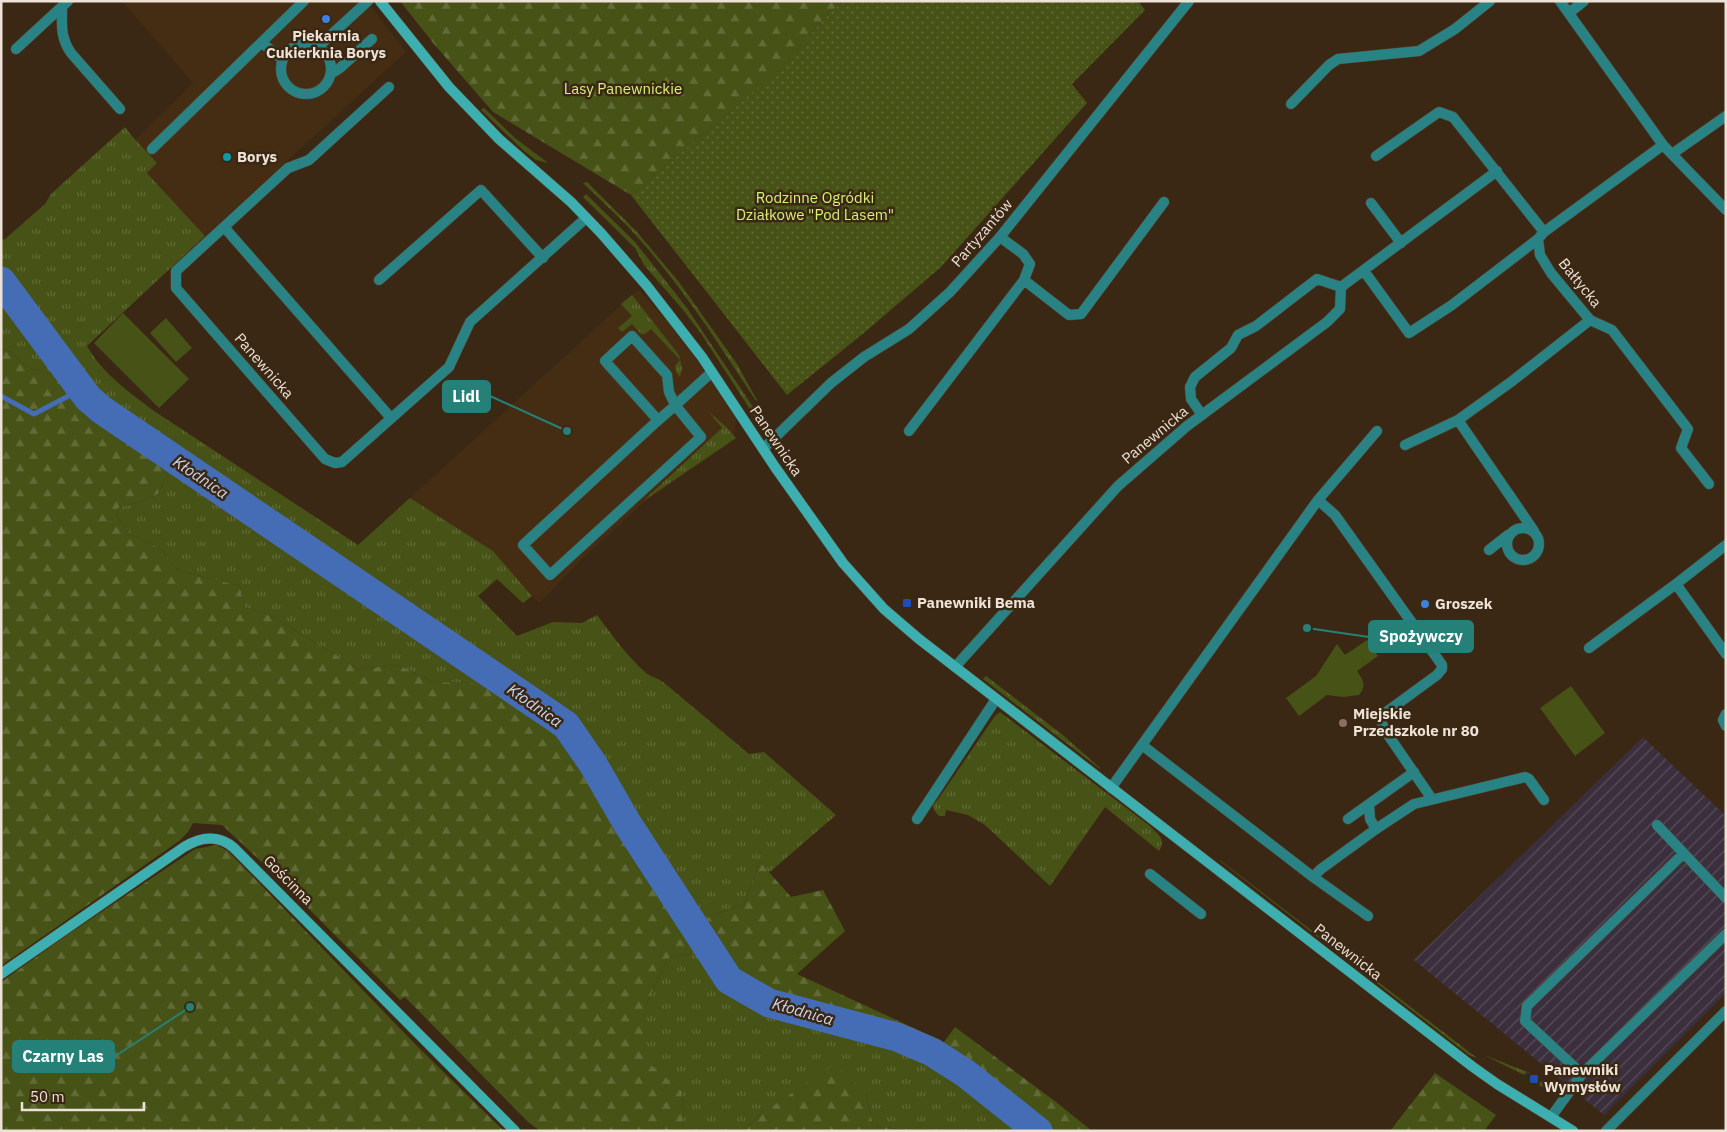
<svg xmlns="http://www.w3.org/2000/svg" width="1727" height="1132" viewBox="0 0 1727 1132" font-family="'IBM Plex Sans',sans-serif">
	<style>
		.built { fill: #442d12 }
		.industrial { fill: url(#industrial-furrows) }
		.grass { fill: url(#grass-tufts) }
		.forest { fill: url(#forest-firs) }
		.park { fill: #475216 }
		.garden { fill: url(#garden-dots) }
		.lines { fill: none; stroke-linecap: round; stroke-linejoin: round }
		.stream { stroke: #456db5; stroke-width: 5 }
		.river { stroke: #456db5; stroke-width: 29 }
		.lane-casing { stroke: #574633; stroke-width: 11 }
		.street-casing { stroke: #574633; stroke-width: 11 }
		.secondary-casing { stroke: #574633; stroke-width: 11 }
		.lane { stroke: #298283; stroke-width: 10 }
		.street { stroke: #298283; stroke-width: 10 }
		.secondary { stroke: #3eafb0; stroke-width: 10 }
		.shop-dot { fill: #3f7fe0; stroke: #3a2814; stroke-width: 2 }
		.culture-dot { fill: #0f9aa8; stroke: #3a2814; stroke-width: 2 }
		.transit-dot { fill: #1a4fb4; stroke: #3a2814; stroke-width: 2 }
		.education-dot { fill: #8d6e63; stroke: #3a2814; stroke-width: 2 }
		.labels { text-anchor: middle; stroke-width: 5; stroke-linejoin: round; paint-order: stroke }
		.poi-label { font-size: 15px; font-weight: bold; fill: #eee2d6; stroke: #3a2814; text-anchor: start }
		.park-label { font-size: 15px; fill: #d6f175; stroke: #3a2814 }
		.street-label { font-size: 15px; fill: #eee2d6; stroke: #3a2814 }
		.water-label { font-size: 16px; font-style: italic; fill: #ccd7ec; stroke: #3a2814 }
		.leader { fill: none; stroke: #258178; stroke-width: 2 }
		.callout-dot { fill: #258178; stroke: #3a2814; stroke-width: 2 }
		.callout { fill: #258178; stroke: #258178; stroke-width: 2 }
		.callout-label { font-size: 16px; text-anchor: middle; font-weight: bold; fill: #fff }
	</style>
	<defs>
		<pattern id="industrial-furrows" width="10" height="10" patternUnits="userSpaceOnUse" patternTransform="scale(1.25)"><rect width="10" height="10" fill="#3b2f3d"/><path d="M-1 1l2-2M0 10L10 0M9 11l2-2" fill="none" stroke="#584d58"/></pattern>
		<pattern id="grass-tufts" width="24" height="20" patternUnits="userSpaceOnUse" patternTransform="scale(1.25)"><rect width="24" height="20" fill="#475216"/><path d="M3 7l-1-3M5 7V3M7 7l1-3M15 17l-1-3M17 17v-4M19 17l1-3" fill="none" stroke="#626b37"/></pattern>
		<pattern id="forest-firs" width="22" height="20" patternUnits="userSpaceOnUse" patternTransform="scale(1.25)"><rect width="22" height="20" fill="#475216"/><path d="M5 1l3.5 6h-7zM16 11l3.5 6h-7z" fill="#626b37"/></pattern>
		<pattern id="garden-dots" width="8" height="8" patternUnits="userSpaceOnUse" patternTransform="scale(1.25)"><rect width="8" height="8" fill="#475216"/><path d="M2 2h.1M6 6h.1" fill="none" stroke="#626b37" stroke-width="1.8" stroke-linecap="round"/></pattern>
	</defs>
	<rect width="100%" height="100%" fill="#3a2814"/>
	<path class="built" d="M 122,1 L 367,1 L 406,52 L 205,236 L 147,173 L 157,163 L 144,148 L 134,141 L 193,83 Z
		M 639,290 L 667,321 L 698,362 L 736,418 L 734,440 L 642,504 L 585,556 L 539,603 L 493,551 L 410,498 L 632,295 Z"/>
	<path class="industrial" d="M 1643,737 L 1726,816 L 1726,993 L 1604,1115 L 1414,960 Z"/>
	<path class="grass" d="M 484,108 L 515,138 L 548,163 L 536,160 L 524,151 L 481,110 Z
		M 125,127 C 134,140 146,150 157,163 L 147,173 L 205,236 L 87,346 C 102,373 129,392 154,411 L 358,545 L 410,498 L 493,551 L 532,596 L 523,603 L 497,579 L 478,596 L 517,636 L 553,622 L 582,623 L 597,615 C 612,635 627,656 646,673 C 651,677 658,678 663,682 L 749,754 L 764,752 L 836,815 L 771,871 L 768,872 L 760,862 L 744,904 L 701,920 L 687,906 L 597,764 L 567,722 L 111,413 L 96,401 L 86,390 L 1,275 L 1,237 L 3,240 L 5,239 L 45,204 L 51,194 Z
		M 587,182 L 637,232 L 679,282 L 737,364 L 757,400 L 756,401 C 720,346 684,289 640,240 C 623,220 602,202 583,183 Z
		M 586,194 L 635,242 L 687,308 L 759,416 L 766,420 L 769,427 L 763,424 L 755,417 L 702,335 L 684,311 L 644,265 L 635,248 L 583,197 Z
		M 1,286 L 69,378 L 26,367 L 11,352 L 1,349 Z
		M 632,295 L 679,355 L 682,368 L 680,377 L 676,372 L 675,366 L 680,360 L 651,329 L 645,334 L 641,334 L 632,324 L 622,332 L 618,328 L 632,316 L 621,304 Z
		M 709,412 L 726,427 L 736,438 L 643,501 L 722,428 Z
		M 172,464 L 497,684 L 434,682 L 398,665 L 359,669 L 271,616 L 244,607 L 240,586 L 177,570 L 161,548 L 130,535 L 117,516 L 119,507 L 140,502 L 158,494 Z
		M 986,676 L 1064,736 L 1100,768 L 1100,769 L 983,679 Z
		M 1000,712 L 1150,826 C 1159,836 1166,838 1159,851 L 1105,807 L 1050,886 L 985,825 L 968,815 L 946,810 L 945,816 L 939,816 L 934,810 L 933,805 L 939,798 L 995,716 Z
		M 1219,860 L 1220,860 L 1477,1058 L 1469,1055 Z
		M 697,953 L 721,987 L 761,1010 L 883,1037 L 924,1056 L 967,1083 L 1028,1131 L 909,1131 L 873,1125 L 866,1093 L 761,1114 L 744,1131 L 684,1131 L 682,1091 L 645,1061 L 645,1007 L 668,958 Z
		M 1484,1055 L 1530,1073 L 1541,1081 L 1558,1096 L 1539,1085 L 1541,1081 L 1527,1072 L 1524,1075 Z"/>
	<path class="forest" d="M 400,1 L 844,1 L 830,12 L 796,51 L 798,55 L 631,195 L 493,112 L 434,44 Z
		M 1,349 L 11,352 L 26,367 L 69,378 L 83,398 L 96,412 L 172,464 L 158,494 L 140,502 L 119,507 L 117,516 L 130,535 L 161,548 L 177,570 L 240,586 L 244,607 L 271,616 L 359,669 L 398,665 L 434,682 L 497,684 L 561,728 L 585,760 L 629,839 L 697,953 L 668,958 L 645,1007 L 645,1060 L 682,1091 L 684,1131 L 540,1131 L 527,1121 L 405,997 L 400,1000 L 267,867 L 222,825 L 193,823 L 188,832 L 179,841 L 1,966 Z
		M 217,845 L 228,851 L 417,1046 L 504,1131 L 1,1131 L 1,982 L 67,935 L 195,849 Z
		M 760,862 L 791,897 L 823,890 L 845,931 L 797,974 L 944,1042 L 955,1027 L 1056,1102 L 1092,1131 L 1048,1131 L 937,1048 L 882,1025 L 771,996 L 730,969 L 701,920 L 744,904 Z
		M 835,1064 L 866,1093 L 873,1125 L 909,1131 L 744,1131 L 761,1114 Z
		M 1435,1073 L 1496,1115 L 1484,1131 L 1390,1131 Z"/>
	<path class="park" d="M 123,313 L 189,379 L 159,408 L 94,343 Z
		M 166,318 L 192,348 L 176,362 L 150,333 Z
		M 1367,640 L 1378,656 L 1357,671 C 1363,680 1367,685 1359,695 L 1343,697 L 1327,695 L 1299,716 L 1286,698 L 1316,676 L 1337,644 L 1345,655 Z
		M 1571,686 L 1605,733 L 1575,756 L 1540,708 Z"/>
	<path class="garden" d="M 844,1 L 1138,1 L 1145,10 L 1072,84 L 1087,103 L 941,267 L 865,332 L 787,395 L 631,195 L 797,55 L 796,51 L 830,12 Z"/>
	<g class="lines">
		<path class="stream" d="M 1,396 L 34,414 L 82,389
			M 1015,1112 L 1019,1101"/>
		<path class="river" d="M 1,281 L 88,398 L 102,410 L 566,725 L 593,764 L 627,823 L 729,980 L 769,1003 L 897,1037 L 932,1052 L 965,1073 L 1038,1131"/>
		<defs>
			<path id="lane" d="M 62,7 C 62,25 60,37 71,53 L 120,109
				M 262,43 L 282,59
				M281 69a25 25 0 1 1 50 0a25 25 0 1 1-50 0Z
				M 319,46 L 368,1
				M 332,73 L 340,68 L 372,39
				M 1291,104 L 1329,65 L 1338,59 L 1419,51 L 1455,29 L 1490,1
				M 1371,203 L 1401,243
				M 1364,271 L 1409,333 L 1452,305 L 1538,239
				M 1024,280 L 1069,315 L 1081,314 L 1164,202
				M 1202,415 L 1191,399 L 1190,387 L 1195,377 L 1231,348 L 1238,335 L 1256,326 L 1317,279 L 1341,287 L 1497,171
				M 658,420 L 605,361 L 632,336 L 667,375 L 669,392 L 675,405 L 701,437 L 550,575 L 523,545 L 654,424 C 674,407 693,389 712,372
				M 1458,420 L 1534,531
				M 909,431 L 1024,280 L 1030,264 L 1023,254 L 1000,237
				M 1405,445 L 1458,420 L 1511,382 L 1590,320
				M1507 544a16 16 0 1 1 32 0a16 16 0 1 1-32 0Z
				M 1489,550 L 1508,535
				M 1369,804 L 1370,819 L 1376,829
				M 917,819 L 996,699
				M 1348,819 L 1414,772
				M 1657,825 L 1726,898
				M 1150,874 L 1201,914
				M 1582,1074 L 1525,1021 L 1527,1006 L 1683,854
				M 1551,1117 L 1582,1074 L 1726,934"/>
			<path id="street" d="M 1560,1 L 1663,145 L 1726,210
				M 1569,13 L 1584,1
				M 16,49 L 68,1
				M 389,87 L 309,160 L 288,168 L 176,271 L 176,288 L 325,459 L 335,463 L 342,462 L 449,367 L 470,322 L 586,218
				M 152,149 L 304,1
				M 1672,154 L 1726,116
				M 1376,156 L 1439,112 L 1453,117 L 1544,232 L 1538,239 L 1540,255 L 1551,273 L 1590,320 L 1612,330 L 1688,429 L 1681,448 L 1709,484
				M 224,227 L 391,418
				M 1544,232 L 1663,145
				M 379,280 L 481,190 L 543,258
				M 763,449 L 831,383 L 864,357 L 909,329 L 950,292 L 1000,237 L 1189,1
				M 1318,500 L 1335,515 L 1442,665 L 1442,669 L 1437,675 L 1385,713 L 1381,720 L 1384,729 L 1432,799
				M 1676,584 L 1726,545
				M 1589,648 L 1676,584 L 1726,654
				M 955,667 L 1118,486 L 1187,426 L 1327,322 L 1340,309 L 1341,287
				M 1726,714 L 1723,720 L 1726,726
				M 1142,745 L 1313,877 L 1321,869 L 1376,829 L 1414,804 L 1525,777 L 1529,779 L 1544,800
				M 1111,788 L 1318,500 L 1377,431
				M 1313,877 L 1368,916
				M 1606,1131 L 1726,1011"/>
			<path id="secondary" d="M 380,1 L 449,87 L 499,139 L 571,202 L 601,233 L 647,286 L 702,357 L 775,467 L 843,563 L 884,609 L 919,639 L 1473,1067 L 1497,1084 L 1573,1131
				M 1,974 L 184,847 C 201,837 218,834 234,848 L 515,1131"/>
		</defs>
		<use href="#lane" class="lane-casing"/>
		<use href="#street" class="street-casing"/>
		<use href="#secondary" class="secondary-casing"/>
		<use href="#lane" class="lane"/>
		<use href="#street" class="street"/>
		<use href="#secondary" class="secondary"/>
	</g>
	<g class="shop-dot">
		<circle cx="326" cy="19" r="5"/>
		<circle cx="1425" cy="604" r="5"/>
	</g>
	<circle class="culture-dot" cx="227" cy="157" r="5"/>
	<g class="transit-dot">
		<rect x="902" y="598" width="10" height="10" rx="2.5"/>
		<rect x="1529" y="1074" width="10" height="10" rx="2.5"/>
	</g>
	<circle class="education-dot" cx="1343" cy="723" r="5"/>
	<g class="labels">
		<g class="poi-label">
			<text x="326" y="41" text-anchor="middle">Piekarnia<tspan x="326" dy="17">Cukierknia Borys</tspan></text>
			<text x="237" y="162">Borys</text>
			<text x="917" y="608">Panewniki Bema</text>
			<text x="1435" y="609">Groszek</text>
			<text x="1353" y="719">Miejskie<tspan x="1353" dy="17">Przedszkole nr 80</tspan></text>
			<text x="1544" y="1075">Panewniki<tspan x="1544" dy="17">Wymysłów</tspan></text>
		</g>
		<g class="park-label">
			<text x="623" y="94">Lasy Panewnickie</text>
			<text x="815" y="203">Rodzinne Ogródki<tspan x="815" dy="17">Działkowe "Pod Lasem"</tspan></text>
		</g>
		<g class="street-label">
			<text transform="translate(982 233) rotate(-49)" y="5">Partyzantów</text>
			<text transform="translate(1580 283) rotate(51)" y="5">Bałtycka</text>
			<text transform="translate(264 366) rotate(49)" y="5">Panewnicka</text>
			<text transform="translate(1155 435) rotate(-40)" y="5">Panewnicka</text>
			<text transform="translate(776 441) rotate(56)" y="5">Panewnicka</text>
			<text transform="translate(288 880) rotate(45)" y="5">Gościnna</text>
			<text transform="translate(1348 952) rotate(38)" y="5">Panewnicka</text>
		</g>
		<g class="water-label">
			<text transform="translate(201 477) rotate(34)" y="6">Kłodnica</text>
			<text transform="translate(535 705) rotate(35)" y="6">Kłodnica</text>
			<text transform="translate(803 1011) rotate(16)" y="6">Kłodnica</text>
		</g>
	</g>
	<path class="leader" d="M567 431L490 396M1307 628L1369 637M190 1007L114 1057"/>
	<g class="callout-dot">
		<circle cx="567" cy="431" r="5"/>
		<circle cx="1307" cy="628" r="5"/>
		<circle cx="190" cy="1007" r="5"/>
	</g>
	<g class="callout">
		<rect x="443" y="381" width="47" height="31" rx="5"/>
		<rect x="1369" y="621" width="104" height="31" rx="5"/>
		<rect x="13" y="1041" width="101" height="31" rx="5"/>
	</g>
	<g class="callout-label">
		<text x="466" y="402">Lidl</text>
		<text x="1421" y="642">Spożywczy</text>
		<text x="63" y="1062">Czarny Las</text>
	</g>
	<rect width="1727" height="1132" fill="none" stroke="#eee2d6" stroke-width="5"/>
	<path d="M22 1102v8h122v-8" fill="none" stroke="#eee2d6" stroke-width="2.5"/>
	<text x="30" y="1102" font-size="15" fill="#eee2d6" stroke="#3a2814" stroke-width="4" paint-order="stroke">50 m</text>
</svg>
